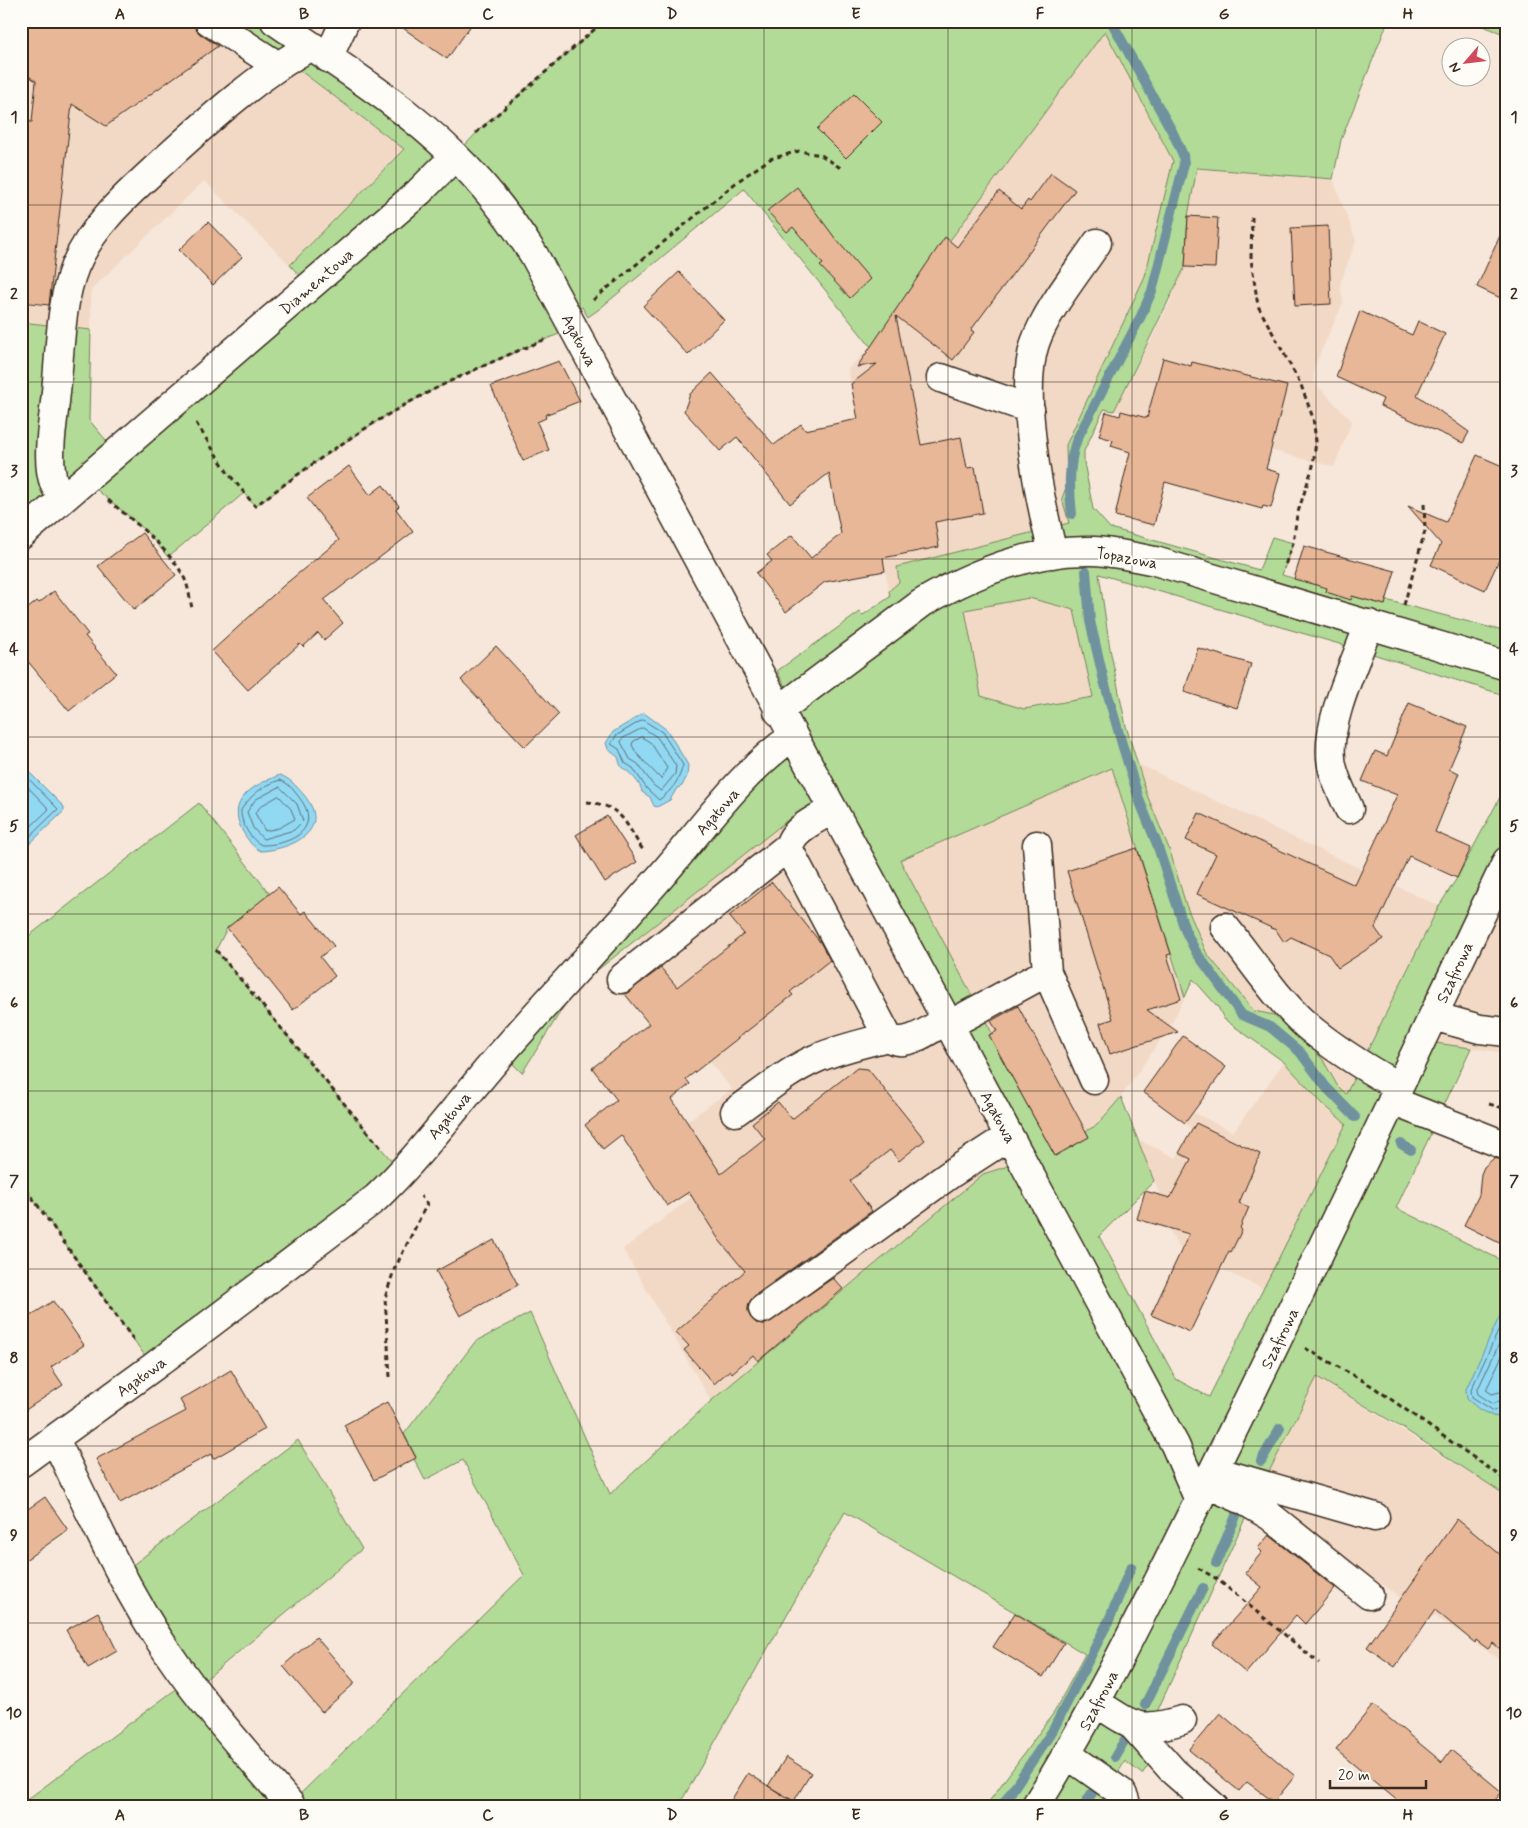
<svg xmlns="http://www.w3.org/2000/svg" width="1528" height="1828" viewBox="0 0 1528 1828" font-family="Mynerve,sans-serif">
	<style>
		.built { fill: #f2d9c6 }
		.green { fill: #b2db97; stroke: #76825a; fill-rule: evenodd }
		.water { fill: #91d8f3; stroke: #6f929e }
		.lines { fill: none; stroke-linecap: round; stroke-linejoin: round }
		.shore { stroke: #5d7073; stroke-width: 1 }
		.stream { stroke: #6f929e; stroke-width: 10 }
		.building { fill: #e7b798; stroke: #3b2a1e }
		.minor-casing { stroke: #3b2a1e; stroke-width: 31 }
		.path { stroke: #3b2a1e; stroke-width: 3; stroke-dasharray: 5 4; stroke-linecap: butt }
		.minor { stroke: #fdfcf7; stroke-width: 28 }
		.grid { fill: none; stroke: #3b2a1e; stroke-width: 1; stroke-opacity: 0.55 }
		.labels { text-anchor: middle; stroke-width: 4; stroke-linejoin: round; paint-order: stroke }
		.street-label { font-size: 16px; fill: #3b2a1e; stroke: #fdfcf7 }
		.neatline { fill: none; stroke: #3b2a1e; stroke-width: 2 }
		.grid-label { font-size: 16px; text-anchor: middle; font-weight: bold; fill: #3b2a1e }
	</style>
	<rect width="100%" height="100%" fill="#f6e7da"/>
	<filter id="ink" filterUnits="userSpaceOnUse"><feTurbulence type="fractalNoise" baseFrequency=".02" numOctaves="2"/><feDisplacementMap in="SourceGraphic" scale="10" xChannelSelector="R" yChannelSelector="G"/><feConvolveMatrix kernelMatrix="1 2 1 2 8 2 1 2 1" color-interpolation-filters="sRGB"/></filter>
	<g filter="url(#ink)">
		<path class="built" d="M 21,21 L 228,21 L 306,75 L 405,149 L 290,265 L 204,181 L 91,290 L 91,330 L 21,322 Z
			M 1105,30 L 1174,161 L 1145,276 L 1066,445 L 1068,485 L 1062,498 L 1069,523 L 897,567 L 899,582 L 889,591 L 848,369 L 871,347 Z
			M 1197,168 L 1333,179 L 1356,241 L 1340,284 L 1343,303 L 1314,367 L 1314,382 L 1352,421 L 1334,467 L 1142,416 L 1114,411 L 1171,300 Z
			M 1029,598 L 1074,610 L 1093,697 L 1024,709 L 980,696 L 965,610 Z
			M 1138,764 L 1439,906 L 1346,1094 L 1337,1085 L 1323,1060 L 1279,1016 L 1254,1011 L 1207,954 L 1186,905 L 1170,851 L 1147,795 Z
			M 1112,768 L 1185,997 L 1172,1023 L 1121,1097 L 1097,1125 L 1086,1131 L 1089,1137 L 1055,1156 L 989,1035 L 900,860 Z
			M 824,796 L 1021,1157 L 1005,1167 L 983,1174 L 711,1401 L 623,1249 L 692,1197 L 665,1151 L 654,1145 L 732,1089 L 709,1061 L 716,1055 L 676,987 L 638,938 L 798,812 Z
			M 1507,861 L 1507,1053 L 1421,1041 Z
			M 1284,1062 L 1322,1103 L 1346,1124 L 1264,1289 L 1181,1251 L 1164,1219 L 1160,1195 L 1137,1139 L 1176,1158 L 1192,1130 L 1185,1123 L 1193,1112 L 1233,1132 Z
			M 1317,1377 L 1507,1496 L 1507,1664 L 1435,1616 L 1429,1618 L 1279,1511 L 1293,1484 L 1268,1474 Z"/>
		<path class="green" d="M 228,21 L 275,21 L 455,156 L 481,128 L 604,21 L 1388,21 L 1341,140 L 1333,179 L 1197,168 L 1188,216 L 1185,267 L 1114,411 L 1104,409 L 1084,451 L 1084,462 L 1093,509 L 1110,528 L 1259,570 L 1272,537 L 1293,543 L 1282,575 L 1327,588 L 1351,599 L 1352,596 L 1385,605 L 1386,600 L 1507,632 L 1507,696 L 1360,650 L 1099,574 L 1110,649 L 1126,726 L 1147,795 L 1170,851 L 1186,905 L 1207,954 L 1254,1011 L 1279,1016 L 1304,1038 L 1323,1060 L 1337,1085 L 1346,1094 L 1439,906 L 1457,878 L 1507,784 L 1507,861 L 1421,1041 L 1471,1048 L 1396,1208 L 1507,1263 L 1507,1306 L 1503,1309 L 1493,1416 L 1499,1417 L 1507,1404 L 1507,1496 L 1404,1429 L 1317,1377 L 1243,1523 L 1156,1714 L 1157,1753 L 1142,1774 L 1125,1761 L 1098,1807 L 985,1807 L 1055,1711 L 1085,1654 L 845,1512 L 678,1807 L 21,1807 L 21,1804 L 187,1681 L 122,1573 L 298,1440 L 362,1549 L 194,1689 L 290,1804 L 524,1575 L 463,1460 L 425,1480 L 414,1459 L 416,1457 L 404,1434 L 475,1342 L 530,1313 L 610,1494 L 711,1401 L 983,1174 L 1005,1167 L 1021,1157 L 824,796 L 798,812 L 576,987 L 522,1073 L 502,1053 L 779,746 L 792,700 L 777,671 L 860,612 L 863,615 L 890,597 L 889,591 L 899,582 L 897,567 L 1069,523 L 1062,498 L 1067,485 L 1066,445 L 1145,276 L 1173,161 L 1105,31 L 871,347 L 744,189 L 598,310 L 588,317 L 582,307 L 568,315 L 574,328 C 509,354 444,381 384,417 C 339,445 297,475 255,506 L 244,493 L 168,557 L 144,529 L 85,480 L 21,535 L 21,322 L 91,330 L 89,420 L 116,452 L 309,286 L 290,265 L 404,149 L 306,75 ZM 1029,598 L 1074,610 L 1093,697 L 1024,709 L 981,696 L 965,610 ZM 1112,768 L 1185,997 L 1193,979 L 1218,1007 L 1224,1019 L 1284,1062 L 1322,1103 L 1346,1124 L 1209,1397 L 1176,1379 L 1099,1236 L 1154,1181 L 1121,1097 L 1097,1125 L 1086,1131 L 1089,1137 L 1055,1156 L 989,1035 L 992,1033 L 900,860 Z
			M 1469,21 L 1507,21 L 1507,35 Z
			M 199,803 L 270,894 L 227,928 L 216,950 L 401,1172 L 153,1367 L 21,1182 L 21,942 Z"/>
		<path class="water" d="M 644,713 L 667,730 L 688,765 L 687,776 L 682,786 L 677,788 L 670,800 L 657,807 L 654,806 L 650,797 L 642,792 C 641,783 629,771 621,767 L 618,757 L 608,749 L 606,743 L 613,732 Z
			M 21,764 L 64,807 L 64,811 L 21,852 Z
			M 280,775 C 291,779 296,786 304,795 C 333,830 293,849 261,851 C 252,847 248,840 243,832 C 225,800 253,785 280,775 Z
			M 1507,1306 L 1507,1404 L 1499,1417 L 1493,1416 L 1480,1410 L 1467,1399 L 1466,1389 L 1503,1309 Z"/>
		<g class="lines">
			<path class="shore" d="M 643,720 L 662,732 L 683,765 C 679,781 672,790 659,800 L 647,789 L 633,768 L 625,763 L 619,749 L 611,744 L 616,736 Z
				M 643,728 L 657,737 L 676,766 L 675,774 L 661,791 L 653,785 L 638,764 L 630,759 L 621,742 L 622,739 Z
				M 642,737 L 651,743 L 667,768 L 661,779 L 637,754 L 632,745 L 633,742 Z
				M 21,771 L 58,809 L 21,845
				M 21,780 L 49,809 L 21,836
				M 280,780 C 288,783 293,789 298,796 C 324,827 293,845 262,845 C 251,841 240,822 241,810 C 251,795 262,786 280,780 Z
				M 280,787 L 297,804 L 303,821 L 294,830 L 263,839 L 253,828 L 247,812 L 255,800 Z
				M 279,796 L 291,809 L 295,819 L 279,828 L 265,831 L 255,813 L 261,806 Z
				M 1507,1312 L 1471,1390 L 1472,1397 L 1494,1411 L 1507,1404
				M 1507,1327 L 1477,1391 L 1478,1394 L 1493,1404 L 1507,1397
				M 1507,1345 L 1486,1390 L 1492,1394 L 1507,1390"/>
			<path class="stream" d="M 1072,514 C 1069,489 1068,463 1077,439 L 1141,316 L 1152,291 L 1184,164 L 1183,155 L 1173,133 L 1111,21
				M 1086,571 L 1090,621 L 1104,681 L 1122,744 L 1140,802 L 1157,844 L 1185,930 L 1196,952 L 1242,1015 L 1270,1027 L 1300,1052 L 1326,1087 L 1355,1117
				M 1401,1144 L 1411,1150
				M 1261,1461 L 1280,1428
				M 1216,1563 L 1236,1516
				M 1145,1705 L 1203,1588
				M 1115,1757 L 1124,1741
				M 1001,1807 L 1053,1730 L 1109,1620 L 1131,1567
				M 1083,1807 L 1092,1793"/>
		</g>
		<path class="building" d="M 21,21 L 194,21 L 195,28 L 200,34 L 218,46 L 106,126 L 72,104 L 49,305 L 21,302 L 21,121 L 32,122 L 36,81 L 21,71 Z
			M 393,21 L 474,21 L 447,59 Z
			M 854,94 L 882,122 L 846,158 L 817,129 Z
			M 1051,173 L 1075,190 L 971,330 L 974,332 L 953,360 L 896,316 L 921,445 L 961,437 L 967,468 L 975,467 L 983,513 L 935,522 L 939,547 L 883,558 L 885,571 L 825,582 L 786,612 L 756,573 L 772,561 L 767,555 L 792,535 L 811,558 L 841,534 L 829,473 L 790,504 L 737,437 L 720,451 L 684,411 L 690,394 L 712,373 L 774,445 L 801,424 L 805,430 L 858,419 L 851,384 L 877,364 L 857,367 L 945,237 L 957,247 L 999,191 L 1021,209 L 1028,200 L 1030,202 Z
			M 797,187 L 835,238 L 870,279 L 850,298 L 820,266 L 823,264 L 793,227 L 787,232 L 767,211 Z
			M 1188,216 L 1218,218 L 1215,268 L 1185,267 Z
			M 1507,220 L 1507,301 L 1477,287 Z
			M 208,222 L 242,257 L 213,285 L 179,250 Z
			M 1328,226 L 1331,304 L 1295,306 L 1291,228 Z
			M 679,272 L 724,320 L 688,355 L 643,306 Z
			M 1360,311 L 1412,335 L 1418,321 L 1445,334 L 1417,395 L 1469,432 L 1463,443 L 1380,406 L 1383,399 L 1336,377 Z
			M 1163,358 L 1191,366 L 1192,362 L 1287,386 L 1266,469 L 1280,473 L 1271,508 L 1263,506 L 1262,509 L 1165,482 L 1154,525 L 1115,516 L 1130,452 L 1111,446 L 1113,440 L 1099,436 L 1106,412 L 1120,416 L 1121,411 L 1147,418 Z
			M 559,361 L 580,401 L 545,415 L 546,418 L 537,422 L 549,450 L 523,461 L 491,386 Z
			M 1477,455 L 1507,468 L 1507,543 L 1485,590 L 1431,565 L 1441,544 L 1408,506 L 1446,522 Z
			M 349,466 L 370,495 L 383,485 L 399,506 L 396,509 L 413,532 L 324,600 L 343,623 L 324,640 L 318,633 L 303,647 L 300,644 L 248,690 L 212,651 L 283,586 L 339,540 L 307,498 Z
			M 142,533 L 176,575 L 134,610 L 98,566 Z
			M 1304,546 L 1395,571 L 1385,605 L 1352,596 L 1351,600 L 1326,592 L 1327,588 L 1294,579 Z
			M 54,591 L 88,634 L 85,636 L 116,673 L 69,711 L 21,653 L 21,614 L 37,601 L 39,603 Z
			M 496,646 L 559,714 L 525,747 L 461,680 Z
			M 1198,648 L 1251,664 L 1237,708 L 1184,692 Z
			M 1409,703 L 1467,727 L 1449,769 L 1459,773 L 1435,832 L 1471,848 L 1457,878 L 1409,856 L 1375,928 L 1383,939 L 1338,968 L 1329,955 L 1291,937 L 1284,942 L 1276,930 L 1197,894 L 1216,854 L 1186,840 L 1199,813 L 1355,885 L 1397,795 L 1362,781 L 1375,751 L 1387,756 Z
			M 607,816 L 637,862 L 605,882 L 576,835 Z
			M 1137,848 L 1171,954 L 1167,955 L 1181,999 L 1147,1010 L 1178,1032 L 1110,1054 L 1100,1023 L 1113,1019 L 1067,871 Z
			M 772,882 L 820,942 L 830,960 L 790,992 L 793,995 L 686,1079 L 690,1084 L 672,1099 L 721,1174 L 765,1139 L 752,1123 L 778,1102 L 792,1119 L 857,1068 L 868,1069 L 925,1140 L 899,1161 L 890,1150 L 850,1181 L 872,1211 L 754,1296 L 749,1303 L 748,1311 L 751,1318 L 756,1323 L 765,1324 L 833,1278 L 843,1289 L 758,1361 L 753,1355 L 732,1373 L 730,1370 L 714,1384 L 684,1350 L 689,1346 L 676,1332 L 745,1271 L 719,1240 L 689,1192 L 667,1206 L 621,1135 L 603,1149 L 585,1125 L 617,1100 L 592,1068 L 649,1024 L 625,994 L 661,968 L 677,987 L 744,934 L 729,916 Z
			M 278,887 L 301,914 L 305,911 L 334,946 L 320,957 L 335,976 L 293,1010 L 227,928 Z
			M 1018,1006 L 1089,1137 L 1055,1156 L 989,1035 L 997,1031 L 991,1021 Z
			M 1183,1036 L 1226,1067 L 1185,1123 L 1143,1092 Z
			M 1196,1123 L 1260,1154 L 1239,1203 L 1249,1207 L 1240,1228 L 1242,1230 L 1231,1252 L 1229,1251 L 1190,1332 L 1151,1315 L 1189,1234 L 1137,1219 L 1145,1191 L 1170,1198 L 1191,1159 L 1179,1153 Z
			M 1494,1158 L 1507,1161 L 1507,1247 L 1464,1225 L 1479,1195 L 1481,1174 L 1484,1167 Z
			M 494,1240 L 518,1285 L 460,1316 L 436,1271 Z
			M 53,1301 L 84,1345 L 51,1367 L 63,1385 L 21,1413 L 21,1322 Z
			M 231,1370 L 265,1429 L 213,1459 L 211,1454 L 120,1503 L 96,1459 L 186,1411 L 180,1400 Z
			M 387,1402 L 416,1458 L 374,1480 L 344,1425 Z
			M 45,1497 L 68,1530 L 21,1563 L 21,1514 Z
			M 1457,1519 L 1507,1560 L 1507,1655 L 1493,1643 L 1488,1649 L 1476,1640 L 1475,1643 L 1435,1610 L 1395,1667 L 1367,1647 Z
			M 1269,1535 L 1335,1588 L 1305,1624 L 1296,1615 L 1246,1673 L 1212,1644 L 1262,1587 L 1245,1573 L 1262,1552 L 1258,1548 Z
			M 98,1612 L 117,1651 L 88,1668 L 66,1630 Z
			M 1015,1613 L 1064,1643 L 1043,1677 L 993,1647 Z
			M 316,1637 L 355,1683 L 322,1712 L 283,1666 Z
			M 1373,1705 L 1442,1762 L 1451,1750 L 1502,1792 L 1489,1807 L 1405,1807 L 1336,1750 Z
			M 1220,1713 L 1295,1776 L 1274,1802 L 1247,1782 L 1239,1791 L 1189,1750 Z
			M 786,1757 L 811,1773 L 794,1801 L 768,1786 Z
			M 748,1773 L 801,1807 L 727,1807 Z"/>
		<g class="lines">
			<defs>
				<path id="minor" d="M 209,21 L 278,66
					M 275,21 C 336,63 402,104 455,156 C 486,186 511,219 534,255 L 1077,1262 L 1175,1445 L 1199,1500
					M 328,58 L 345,21
					M 941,378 L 1030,409
					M 62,499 C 60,494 56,488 54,483 C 45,459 54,418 56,392 C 60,353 60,302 75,266 C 94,221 134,189 168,157 C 212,117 259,75 311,46
					M 21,535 L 419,192 L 455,156
					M 1053,554 C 1040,501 1018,395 1035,343 C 1047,309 1077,273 1097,243
					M 778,711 L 922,603 C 973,573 1034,549 1094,551 C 1114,552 1135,557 1155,561 L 1507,666
					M 1349,809 C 1342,792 1332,775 1331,758 C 1327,718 1356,662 1369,624
					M 832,810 C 817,819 789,830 789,850 L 888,1037 C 905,1050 931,1029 946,1020
					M 1037,845 L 1047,972 L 1094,1080
					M 1225,927 C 1251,959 1275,997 1306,1025 C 1334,1049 1367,1069 1399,1087
					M 621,979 L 789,846
					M 1433,1016 L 1480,1029 L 1507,1032
					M 949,1025 L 1047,972
					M 1392,1101 L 1507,1146
					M 735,1112 C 761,1094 786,1072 815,1059 C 838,1049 864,1043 888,1037
					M 763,1309 L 952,1173 L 1009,1136
					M 55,1439 C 90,1511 123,1587 168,1653 C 204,1706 248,1755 290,1804
					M 21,1463 L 153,1367 L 376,1198 C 422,1154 460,1101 502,1053 C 554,993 609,936 661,876 C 702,829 740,773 792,737
					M 1218,1472 L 1375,1517
					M 1207,1484 L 1243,1500 L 1270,1516 L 1369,1595
					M 1097,1703 C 1134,1727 1139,1733 1182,1720
					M 1133,1726 L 1174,1772 L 1214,1807
					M 1068,1755 L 1122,1793 L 1125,1800 L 1121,1807
					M 1035,1807 C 1103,1698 1157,1583 1214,1469 C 1314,1267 1410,1064 1507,861"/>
			</defs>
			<use href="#minor" class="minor-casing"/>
			<path class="path" d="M 476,133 L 604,21
				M 1252,217 L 1251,259 L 1258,306 L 1301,385 L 1313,418 L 1316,441 L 1313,466 L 1297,515 L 1293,543 L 1284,568
				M 593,300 L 738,181 L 770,159 L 799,151 L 821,155 L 842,169
				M 196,423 L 228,473 L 255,506 C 297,475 339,444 384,417 C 435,386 491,362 546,339
				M 108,500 C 131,519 175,553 186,582 C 189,590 190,600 192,608
				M 1404,605 L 1425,531 L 1424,502
				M 587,802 C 623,806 624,822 643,850
				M 216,950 L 382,1149
				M 1489,1104 L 1507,1109
				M 21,1182 L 135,1342
				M 1305,1348 L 1372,1386 L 1507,1481
				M 390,1377 L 385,1298 L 394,1270 L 427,1204 L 421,1196
				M 1198,1568 L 1217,1579 L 1319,1663"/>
			<use href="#minor" class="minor"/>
		</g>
	</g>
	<path class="grid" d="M 212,21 L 212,1807M 396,21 L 396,1807M 580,21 L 580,1807M 764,21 L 764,1807M 948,21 L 948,1807M 1132,21 L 1132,1807M 1316,21 L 1316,1807M 21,205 L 1507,205M 21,382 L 1507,382M 21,559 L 1507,559M 21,737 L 1507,737M 21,914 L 1507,914M 21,1091 L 1507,1091M 21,1269 L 1507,1269M 21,1446 L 1507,1446M 21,1623 L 1507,1623"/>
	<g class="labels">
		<g class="street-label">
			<text transform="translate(316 281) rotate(-41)" y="6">Diamentowa</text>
			<text transform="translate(580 340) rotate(62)" y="6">Agatowa</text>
			<text transform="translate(1127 557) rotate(10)" y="6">Topazowa</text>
			<text transform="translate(717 811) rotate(-49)" y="6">Agatowa</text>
			<text transform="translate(1454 972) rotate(-65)" y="6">Szafirowa</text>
			<text transform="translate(449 1115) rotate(-50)" y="6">Agatowa</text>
			<text transform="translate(999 1117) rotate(61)" y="6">Agatowa</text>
			<text transform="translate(1279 1338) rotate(-64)" y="6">Szafirowa</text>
			<text transform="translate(141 1376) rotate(-36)" y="6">Agatowa</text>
			<text transform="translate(1098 1700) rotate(-62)" y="6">Szafirowa</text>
		</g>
	</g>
	<rect width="1528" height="1828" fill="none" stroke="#fdfcf7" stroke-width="55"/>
	<g transform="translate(1466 62) rotate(242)"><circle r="24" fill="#fdfcf7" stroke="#afa8a0"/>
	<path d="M0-4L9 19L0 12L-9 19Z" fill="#d1495b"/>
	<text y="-8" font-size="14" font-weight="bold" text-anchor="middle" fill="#3b2a1e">N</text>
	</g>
	<path d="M1330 1780v8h96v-8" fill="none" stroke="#3b2a1e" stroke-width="2.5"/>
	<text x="1338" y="1780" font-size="15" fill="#3b2a1e" stroke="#fdfcf7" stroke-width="4" paint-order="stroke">20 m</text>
	<rect x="28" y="28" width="1472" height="1772" class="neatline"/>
	<g class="grid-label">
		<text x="120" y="19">A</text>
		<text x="304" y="19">B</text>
		<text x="488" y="19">C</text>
		<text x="672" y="19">D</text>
		<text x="856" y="19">E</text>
		<text x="1040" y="19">F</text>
		<text x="1224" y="19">G</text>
		<text x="1408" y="19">H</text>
		<text x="14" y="122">1</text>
		<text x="1514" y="122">1</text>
		<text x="14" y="299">2</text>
		<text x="1514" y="299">2</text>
		<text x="14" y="476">3</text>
		<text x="1514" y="476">3</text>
		<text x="14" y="654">4</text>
		<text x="1514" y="654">4</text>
		<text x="14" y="831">5</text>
		<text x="1514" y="831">5</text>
		<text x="14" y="1008">6</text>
		<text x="1514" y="1008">6</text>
		<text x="14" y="1186">7</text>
		<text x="1514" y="1186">7</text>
		<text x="14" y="1363">8</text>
		<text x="1514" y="1363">8</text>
		<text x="14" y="1540">9</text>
		<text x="1514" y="1540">9</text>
		<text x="14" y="1718">10</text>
		<text x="1514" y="1718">10</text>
		<text x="120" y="1820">A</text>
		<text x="304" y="1820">B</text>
		<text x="488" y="1820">C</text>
		<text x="672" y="1820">D</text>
		<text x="856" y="1820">E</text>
		<text x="1040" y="1820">F</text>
		<text x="1224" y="1820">G</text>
		<text x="1408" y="1820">H</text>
	</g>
</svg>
